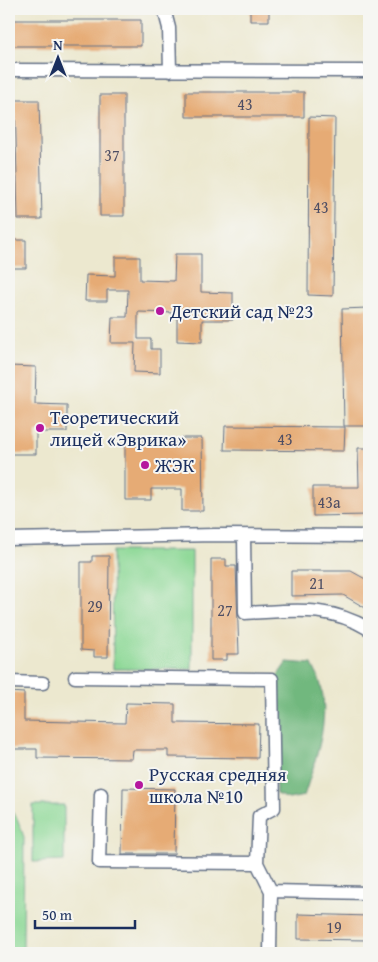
<svg xmlns="http://www.w3.org/2000/svg" width="378" height="962" viewBox="0 0 378 962" font-family="'Gentium Book Plus',serif">
	<style>
		.green { fill: #8cd895; stroke: #54847a }
		.forest { fill: #71b87e; stroke: #46746e }
		.building { fill: #e6ab74 }
		.lines { fill: none; stroke-linecap: round; stroke-linejoin: round }
		.minor-casing { stroke: #647086; stroke-width: 15 }
		.minor { stroke: #fff; stroke-width: 12 }
		.poi-dot { fill: #b5179e; stroke: #f6f6f2; stroke-width: 2 }
		.labels { text-anchor: middle; stroke-width: 4; stroke-linejoin: round; paint-order: stroke }
		.number-label { font-size: 16px; fill: #4e4e64 }
		.poi-label { font-size: 19px; fill: #1b2f5e; stroke: #f6f6f2; text-anchor: start }
	</style>
	<rect width="100%" height="100%" fill="#f6f6f2"/>
	<filter id="ink" filterUnits="userSpaceOnUse"><feTurbulence type="fractalNoise" baseFrequency=".02" numOctaves="2"/><feDisplacementMap in="SourceGraphic" scale="10" xChannelSelector="R" yChannelSelector="G"/><feConvolveMatrix kernelMatrix="1 2 1 2 8 2 1 2 1" color-interpolation-filters="sRGB"/></filter>
	<filter id="wash" filterUnits="userSpaceOnUse"><feTurbulence type="fractalNoise" baseFrequency=".0096" numOctaves="4" result="noise"/><feDisplacementMap in="SourceGraphic" scale="20" xChannelSelector="R" yChannelSelector="G"/><feGaussianBlur stdDeviation="1.12" result="paint"/><feColorMatrix in="noise" values="0 0 0 0 0 0 0 0 0 0 0 0 0 0 0 0 0 1.4 0 .05"/><feComposite in="paint" operator="in"/></filter>
	<g filter="url(#wash)">
		<rect width="100%" height="100%" fill="#ece8cf"/>
		<path class="green" d="M 112,551 L 192,551 L 192,669 L 113,669 Z
			M 33,805 L 64,805 L 64,861 L 33,862 Z
			M 9,809 L 17,818 L 24,837 L 23,953 L 9,953 Z"/>
		<path class="forest" d="M 287,662 L 312,664 C 315,671 320,679 321,686 C 330,722 315,762 304,796 L 289,799 L 276,794 L 275,679 Z"/>
		<g id="blocks">
			<path class="building" d="M 250,9 L 269,9 L 269,21 L 250,21 Z
				M 9,20 L 141,20 L 141,46 L 9,46 Z
				M 186,92 L 304,92 L 304,117 L 186,117 Z
				M 100,95 L 124,95 L 124,216 L 100,216 Z
				M 15,100 L 39,100 L 42,219 L 18,219 Z
				M 309,117 L 335,118 L 333,296 L 308,295 Z
				M 9,240 L 26,240 L 26,268 L 9,268 Z
				M 175,254 L 201,254 L 201,292 L 233,293 L 233,320 L 202,320 L 202,342 L 177,341 L 177,313 L 138,312 L 138,339 L 151,339 L 151,349 L 160,349 L 160,373 L 134,372 L 135,343 L 111,343 L 112,317 L 127,317 L 128,290 L 107,290 L 107,301 L 85,301 L 86,275 L 115,276 L 115,257 L 140,257 L 140,280 L 174,281 Z
				M 367,308 L 369,426 L 344,426 L 342,309 Z
				M 9,366 L 36,367 L 35,404 L 67,405 L 67,432 L 36,432 L 36,454 L 11,454 Z
				M 225,426 L 345,427 L 344,451 L 224,450 Z
				M 182,438 L 202,438 L 203,511 L 182,511 L 182,489 L 151,489 L 151,500 L 125,500 L 125,441 L 182,441 Z
				M 358,448 L 369,448 L 369,515 L 313,516 L 313,487 L 359,487 Z
				M 92,556 L 109,556 L 108,657 L 94,657 L 94,651 L 81,650 L 81,562 L 92,562 Z
				M 211,559 L 226,559 L 226,566 L 236,566 L 239,654 L 227,654 L 227,660 L 211,660 Z
				M 291,571 L 351,571 L 369,581 L 369,610 L 343,595 L 291,596 Z
				M 9,692 L 24,693 L 24,721 L 125,723 L 126,703 L 175,704 L 175,723 L 259,724 L 258,758 L 168,757 L 168,750 L 133,750 L 132,759 L 37,758 L 37,749 L 9,749 Z
				M 123,788 L 175,789 L 174,854 L 122,854 Z
				M 298,914 L 369,916 L 369,940 L 298,939 Z"/>
		</g>
	</g>
	<g filter="url(#ink)">
		<use href="#blocks" fill-opacity="0" stroke="#647086" stroke-width="1"/>
		<g class="lines">
			<defs>
				<path id="minor" d="M 164,9 L 169,28 L 170,71
					M 9,70 L 369,71
					M 244,536 L 245,613 C 291,611 327,604 369,629
					M 9,539 L 215,535 L 369,536
					M 75,677 L 272,679 L 274,808 L 259,816 L 257,863 L 271,891
					M 9,682 L 43,683
					M 101,794 L 99,862 L 257,863
					M 270,953 L 271,891 L 369,893"/>
			</defs>
			<use href="#minor" class="minor-casing"/>
			<use href="#minor" class="minor"/>
		</g>
	</g>
	<g class="poi-dot">
		<circle cx="160" cy="311" r="5"/>
		<circle cx="40" cy="428" r="5"/>
		<circle cx="145" cy="465" r="5"/>
		<circle cx="139" cy="785" r="5"/>
	</g>
	<g class="labels">
		<g class="number-label">
			<text x="245" y="110">43</text>
			<text x="112" y="161">37</text>
			<text x="321" y="213">43</text>
			<text x="285" y="445">43</text>
			<text x="329" y="508">43а</text>
			<text x="317" y="589">21</text>
			<text x="95" y="612">29</text>
			<text x="225" y="616">27</text>
			<text x="334" y="933">19</text>
		</g>
		<g class="poi-label">
			<text x="170" y="318">Детский сад №23</text>
			<text x="50" y="424">Теоретический<tspan x="50" dy="22">лицей «Эврика»</tspan></text>
			<text x="155" y="472">ЖЭК</text>
			<text x="149" y="781">Русская средняя<tspan x="149" dy="22">школа №10</tspan></text>
		</g>
	</g>
	<rect width="378" height="962" fill="none" stroke="#f6f6f2" stroke-width="30"/>
	<g transform="translate(58 58)" stroke="#f6f6f2" stroke-width="4" paint-order="stroke">
	<path d="M0-4L9 19L0 12L-9 19Z" fill="#1b2f5e"/>
	<text y="-8" font-size="14" font-weight="bold" text-anchor="middle" fill="#1b2f5e">N</text>
	</g>
	<path d="M35 920v8h100v-8" fill="none" stroke="#1b2f5e" stroke-width="2.5"/>
	<text x="42" y="920" font-size="15" fill="#1b2f5e" stroke="#f6f6f2" stroke-width="4" paint-order="stroke">50 m</text>
</svg>
